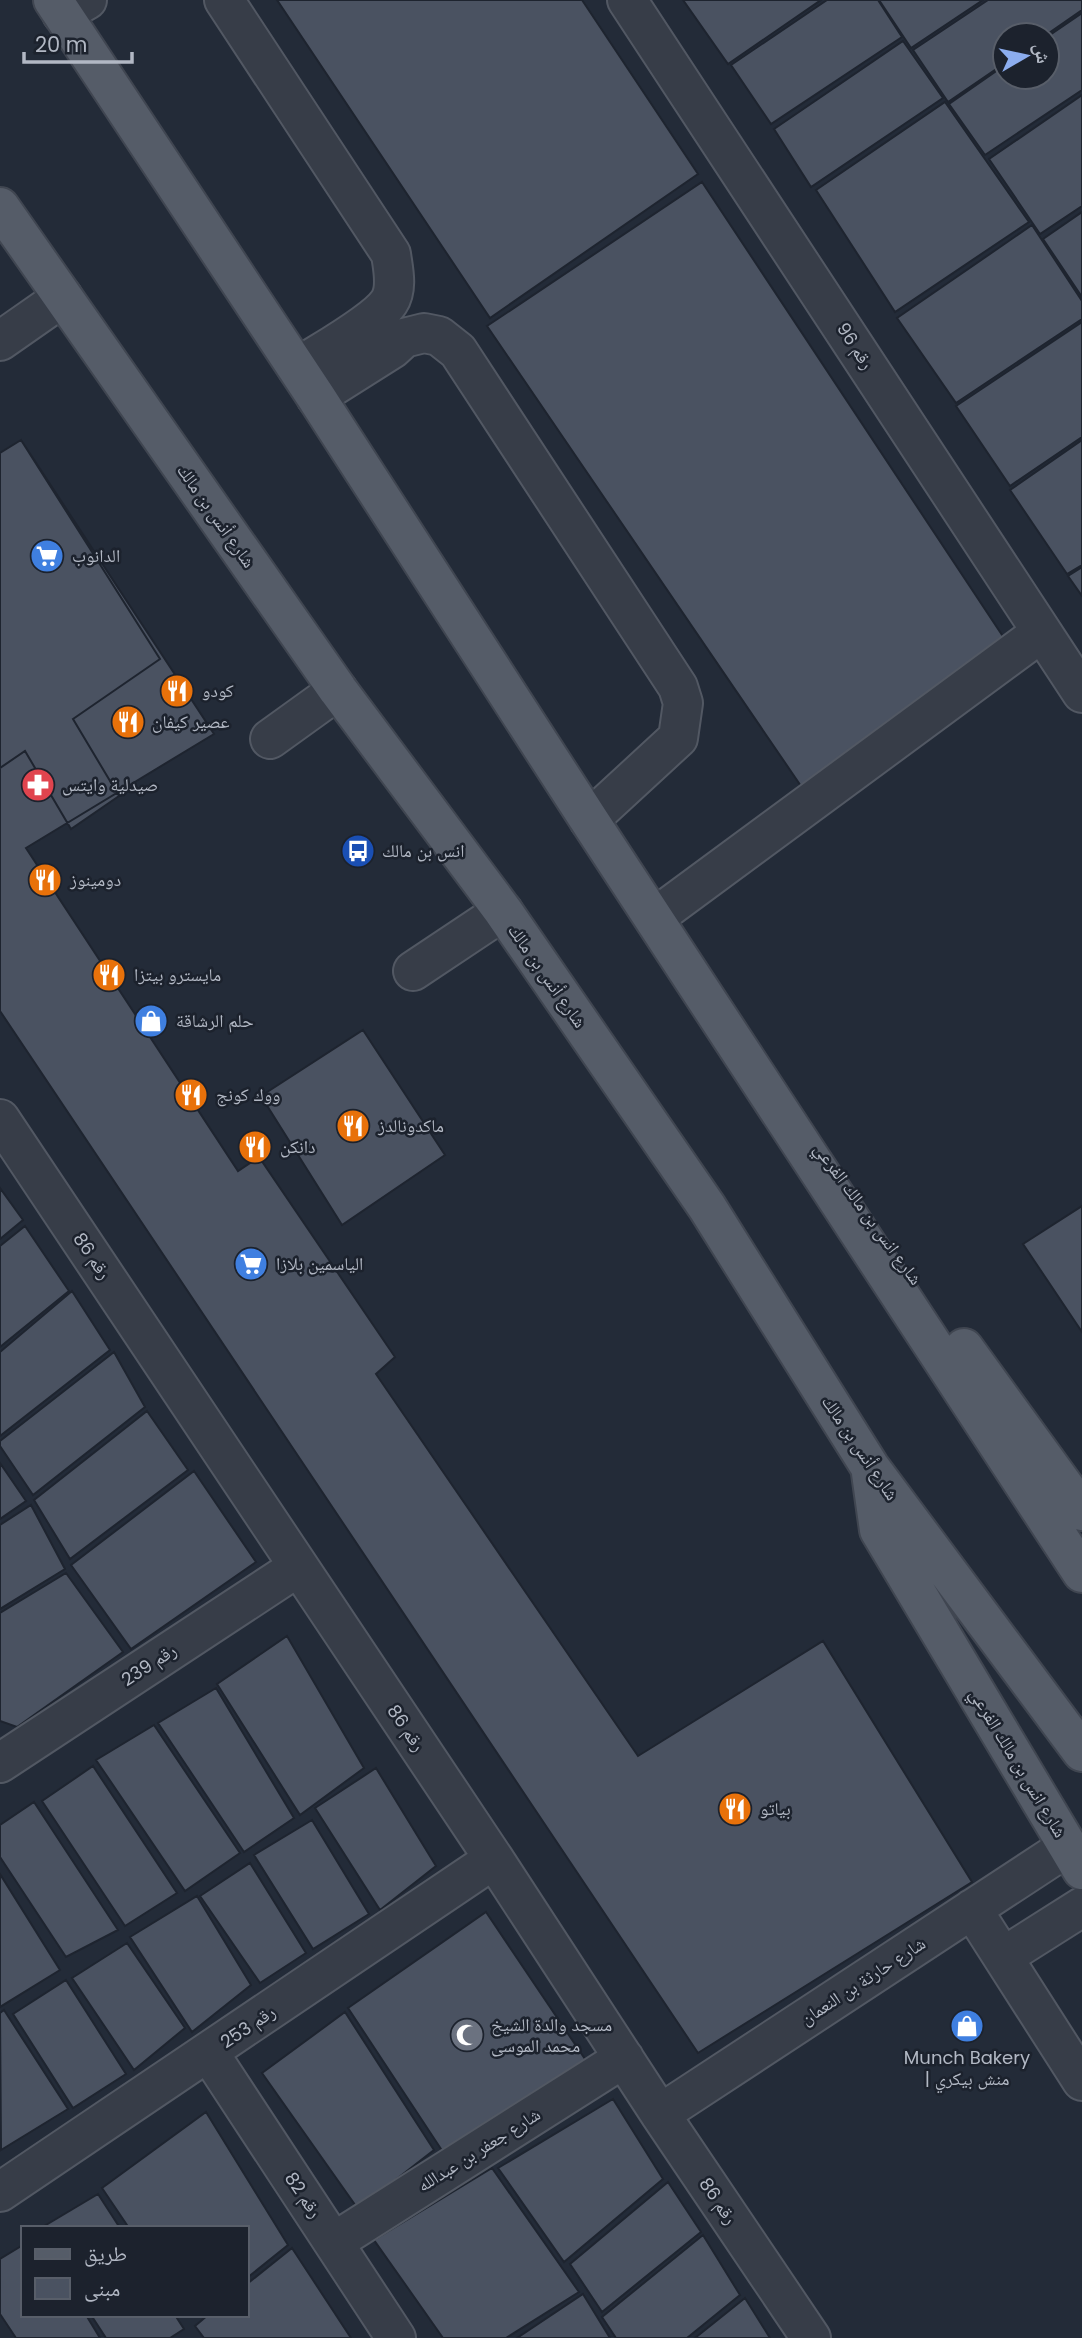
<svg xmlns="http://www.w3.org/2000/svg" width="1082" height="2338" viewBox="0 0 1082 2338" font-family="Poppins,'Noto Naskh Arabic',sans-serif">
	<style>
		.building { fill: #4a5261; stroke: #1e242f; stroke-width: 2 }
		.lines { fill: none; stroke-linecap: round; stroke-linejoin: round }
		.minor-casing { stroke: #525863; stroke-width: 42 }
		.major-casing { stroke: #404651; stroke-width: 42 }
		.minor { stroke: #373d48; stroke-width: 38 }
		.major { stroke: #555c68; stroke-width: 38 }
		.labels { text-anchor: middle; stroke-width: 5; stroke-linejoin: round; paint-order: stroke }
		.street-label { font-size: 18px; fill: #b2b8c4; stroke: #1c222d }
		.poi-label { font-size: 18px; fill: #b2b8c4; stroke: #1c222d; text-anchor: start }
	</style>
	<rect width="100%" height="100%" fill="#232b38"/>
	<path class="building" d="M 277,0 L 582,0 L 698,174 L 490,318 Z
		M 683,0 L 821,0 L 728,64 Z
		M 827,0 L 878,0 L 902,37 L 771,124 L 731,65 Z
		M 879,0 L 983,0 L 911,48 Z
		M 988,0 L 1082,0 L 1082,10 L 1046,35 L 1005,35 L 1005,63 L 948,102 L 913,50 Z
		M 1082,13 L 1082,90 L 985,155 L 949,104 L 1005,65 L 1005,77 L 1047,77 L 1047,37 Z
		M 903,41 L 943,98 L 811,187 L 774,129 Z
		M 1082,95 L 1082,206 L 1040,234 L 989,159 Z
		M 945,102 L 1029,222 L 895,312 L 816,190 Z
		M 702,182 L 1006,641 L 803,789 L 487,326 Z
		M 1082,212 L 1082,297 L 1043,239 Z
		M 1032,225 L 1082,301 L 1082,319 L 956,403 L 897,318 Z
		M 1082,322 L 1082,437 L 1010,486 L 956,406 Z
		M 21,440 L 160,659 L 73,719 L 119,796 L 71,829 L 25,751 L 0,768 L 0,453 Z
		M 21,440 L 214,734 L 26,848 L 238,1171 L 259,1157 L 395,1357 L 376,1374 L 638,1756 L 823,1641 L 972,1882 L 698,2053 L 0,1011 L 0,453 Z
		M 1082,440 L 1082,565 L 1067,574 L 1010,490 Z
		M 1082,567 L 1082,596 L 1068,576 Z
		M 363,1030 L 445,1155 L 342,1225 L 261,1096 Z
		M 0,1188 L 23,1220 L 0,1239 Z
		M 1082,1206 L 1082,1332 L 1023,1244 Z
		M 25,1226 L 69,1291 L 0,1347 L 0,1246 Z
		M 72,1291 L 110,1350 L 0,1436 L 0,1352 Z
		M 114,1352 L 145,1407 L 33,1495 L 0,1446 L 0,1441 Z
		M 147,1411 L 188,1470 L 70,1559 L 34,1500 Z
		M 0,1463 L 26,1501 L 0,1519 Z
		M 194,1471 L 256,1562 L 131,1649 L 71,1565 Z
		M 31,1505 L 65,1569 L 0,1609 L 0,1525 Z
		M 66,1573 L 123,1652 L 17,1727 L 0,1721 L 0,1613 Z
		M 287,1636 L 364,1768 L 300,1815 L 217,1684 Z
		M 216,1688 L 294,1818 L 244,1852 L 158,1723 Z
		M 154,1725 L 240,1853 L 185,1891 L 96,1760 Z
		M 93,1766 L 177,1893 L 125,1926 L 42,1801 Z
		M 376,1768 L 436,1866 L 380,1910 L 315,1808 Z
		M 34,1802 L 118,1930 L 66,1957 L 0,1857 L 0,1825 Z
		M 312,1820 L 369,1914 L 313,1949 L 254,1855 Z
		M 250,1863 L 306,1953 L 260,1983 L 200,1896 Z
		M 0,1874 L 60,1970 L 0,2007 Z
		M 197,1896 L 251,1985 L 192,2032 L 130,1937 Z
		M 486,1912 L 587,2062 L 443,2152 L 348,2008 Z
		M 127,1943 L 185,2028 L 134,2070 L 72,1978 Z
		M 66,1980 L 126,2074 L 73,2108 L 13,2014 Z
		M 4,2010 L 68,2109 L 1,2150 L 0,2013 Z
		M 345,2012 L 434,2150 L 358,2209 L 262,2073 Z
		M 613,2099 L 663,2179 L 564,2262 L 498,2168 Z
		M 206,2112 L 288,2245 L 247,2278 L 247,2228 L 129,2228 L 102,2188 Z
		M 492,2168 L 579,2292 L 506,2338 L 443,2338 L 374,2240 Z
		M 668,2182 L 701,2232 L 602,2312 L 570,2264 Z
		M 98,2194 L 120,2228 L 41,2228 Z
		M 703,2235 L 740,2295 L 687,2338 L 616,2338 L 602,2317 Z
		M 23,2245 L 23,2315 L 86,2315 L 100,2338 L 16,2338 L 0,2314 L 0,2259 Z
		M 292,2248 L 351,2338 L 204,2338 L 195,2326 L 208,2315 L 247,2315 L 247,2284 Z
		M 583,2294 L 610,2338 L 517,2338 Z
		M 745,2298 L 770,2338 L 695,2338 Z
		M 91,2315 L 175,2315 L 184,2329 L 170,2338 L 106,2338 Z"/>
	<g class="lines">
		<defs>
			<path id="minor" d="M 224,0 L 391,254 C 393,269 398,288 389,302 C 375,323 319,353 297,368
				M 627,0 L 1082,693
				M 62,14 L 87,0
				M 0,341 L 63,297
				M 316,397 L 392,349 L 404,338 L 424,333 L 439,336 L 458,351 L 678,687 L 683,703 L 678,738 L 589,820
				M 270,739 L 338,690
				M 654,918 L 1042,632
				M 413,971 L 503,911
				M 0,1119 L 494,1859 L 660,2114 L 811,2338
				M 0,1763 L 298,1567
				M 972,1909 L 1082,2081
				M 1003,1957 L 1082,1907
				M 209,2053 L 396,2338
				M 660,2114 L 1067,1847
				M 0,2192 L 494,1859
				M 334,2242 L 624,2058"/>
			<path id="major" d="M 53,0 L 316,397 L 589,820 L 1082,1573
				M 0,207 L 338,690 L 503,911 L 707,1207 L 870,1467 L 1082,1752
				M 964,1348 L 1082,1511
				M 871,1473 L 879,1530 L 1082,1870"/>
		</defs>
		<use href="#minor" class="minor-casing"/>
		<use href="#major" class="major-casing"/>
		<use href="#minor" class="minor"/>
		<use href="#major" class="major"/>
	</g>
	<defs>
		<symbol id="supermarket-disc" viewBox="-11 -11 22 22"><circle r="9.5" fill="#3f7fe0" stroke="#1c222d"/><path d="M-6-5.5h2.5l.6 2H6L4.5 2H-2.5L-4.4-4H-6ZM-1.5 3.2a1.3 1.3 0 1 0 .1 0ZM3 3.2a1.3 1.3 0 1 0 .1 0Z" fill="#fff"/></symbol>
		<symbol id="restaurant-disc" viewBox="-11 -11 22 22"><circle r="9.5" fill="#e8710a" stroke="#1c222d"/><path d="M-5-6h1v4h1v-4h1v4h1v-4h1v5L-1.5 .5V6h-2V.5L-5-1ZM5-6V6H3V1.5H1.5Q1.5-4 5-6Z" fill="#fff"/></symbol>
		<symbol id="pharmacy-disc" viewBox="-11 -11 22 22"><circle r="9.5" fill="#e0444e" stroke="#1c222d"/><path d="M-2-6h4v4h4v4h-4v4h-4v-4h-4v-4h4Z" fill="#fff"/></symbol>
		<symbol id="bus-disc" viewBox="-11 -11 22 22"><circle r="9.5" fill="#1a4fb4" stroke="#1c222d"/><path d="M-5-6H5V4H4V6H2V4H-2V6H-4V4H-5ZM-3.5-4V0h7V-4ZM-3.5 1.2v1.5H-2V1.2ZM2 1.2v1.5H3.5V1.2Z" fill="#fff"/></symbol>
		<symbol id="shop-disc" viewBox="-11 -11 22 22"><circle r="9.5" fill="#3f7fe0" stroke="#1c222d"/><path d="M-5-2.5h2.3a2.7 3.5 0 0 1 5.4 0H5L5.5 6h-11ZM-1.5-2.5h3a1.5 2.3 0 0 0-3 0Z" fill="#fff"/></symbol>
		<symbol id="mosque-disc" viewBox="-11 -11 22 22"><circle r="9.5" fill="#6b7280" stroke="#1c222d"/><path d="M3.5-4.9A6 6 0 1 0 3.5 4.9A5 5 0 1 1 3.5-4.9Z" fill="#fff"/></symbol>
	</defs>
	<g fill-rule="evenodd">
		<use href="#supermarket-disc" x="28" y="537" width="38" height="38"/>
		<use href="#restaurant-disc" x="158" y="672" width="38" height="38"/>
		<use href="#restaurant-disc" x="109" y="703" width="38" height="38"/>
		<use href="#pharmacy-disc" x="19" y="766" width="38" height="38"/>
		<use href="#bus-disc" x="339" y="832" width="38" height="38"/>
		<use href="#restaurant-disc" x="26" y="861" width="38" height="38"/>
		<use href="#restaurant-disc" x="90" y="956" width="38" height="38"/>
		<use href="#shop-disc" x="132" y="1002" width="38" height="38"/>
		<use href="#restaurant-disc" x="172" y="1076" width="38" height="38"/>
		<use href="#restaurant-disc" x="334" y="1107" width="38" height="38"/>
		<use href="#restaurant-disc" x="236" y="1128" width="38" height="38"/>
		<use href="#supermarket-disc" x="232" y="1245" width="38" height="38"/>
		<use href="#restaurant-disc" x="716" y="1790" width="38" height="38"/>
		<use href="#shop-disc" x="948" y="2007" width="38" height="38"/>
		<use href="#mosque-disc" x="448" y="2016" width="38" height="38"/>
	</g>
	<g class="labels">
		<g class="street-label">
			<text transform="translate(855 346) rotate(57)" y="6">رقم 96</text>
			<text transform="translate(216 516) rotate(55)" y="6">شارع أنس بن مالك</text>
			<text transform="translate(547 976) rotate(55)" y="6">شارع أنس بن مالك</text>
			<text transform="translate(868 1214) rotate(54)" y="6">شارع انس بن مالك الفرعي</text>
			<text transform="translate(92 1256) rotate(56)" y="6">رقم 86</text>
			<text transform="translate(860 1448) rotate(56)" y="6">شارع أنس بن مالك</text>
			<text transform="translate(149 1665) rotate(-33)" y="6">رقم 239</text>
			<text transform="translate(406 1728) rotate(56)" y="6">رقم 86</text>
			<text transform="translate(1018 1763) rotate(59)" y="6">شارع انس بن مالك الفرعي</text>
			<text transform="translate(863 1981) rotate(-33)" y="6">شارع حارثة بن النعمان</text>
			<text transform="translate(248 2027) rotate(-34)" y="6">رقم 253</text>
			<text transform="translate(479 2150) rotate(-32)" y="6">شارع جعفر بن عبدالله</text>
			<text transform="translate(303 2195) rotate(56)" y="6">رقم 82</text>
			<text transform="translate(718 2201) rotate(56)" y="6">رقم 86</text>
		</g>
		<g class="poi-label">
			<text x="72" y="562">الدانوب</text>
			<text x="202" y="697">كودو</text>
			<text x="152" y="728">عصير كيفان</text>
			<text x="62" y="791">صيدلية وايتس</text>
			<text x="382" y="857">انس بن مالك</text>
			<text x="70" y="886">دومينوز</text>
			<text x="134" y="981">مايسترو بيتزا</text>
			<text x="176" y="1027">حلم الرشاقة</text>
			<text x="216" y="1101">ووك كونج</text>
			<text x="378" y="1132">ماكدونالدز</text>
			<text x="280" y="1153">دانكن</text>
			<text x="276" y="1270">الياسمين بلازا</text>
			<text x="760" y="1815">بياتو</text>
			<text x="491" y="2031">مسجد والدة الشيخ<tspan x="491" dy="21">محمد الموسى</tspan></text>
			<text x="967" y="2064" text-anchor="middle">Munch Bakery<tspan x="967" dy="21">| منش بيكري</tspan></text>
		</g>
	</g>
	<rect x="21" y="2226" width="228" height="91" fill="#1c222d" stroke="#585e69" stroke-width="2"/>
	<rect x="35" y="2249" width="35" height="10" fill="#555c68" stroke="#585e69" stroke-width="2"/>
	<text x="84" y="2261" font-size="21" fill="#b2b8c4">طريق</text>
	<rect x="35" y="2278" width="35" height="21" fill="#4a5261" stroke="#585e69" stroke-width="2"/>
	<text x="84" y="2296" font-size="21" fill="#b2b8c4">مبنى</text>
	<g transform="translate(1026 56) rotate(81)"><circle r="33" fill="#1c222d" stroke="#585e69" stroke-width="2"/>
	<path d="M0-5L12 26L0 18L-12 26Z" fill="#8cadee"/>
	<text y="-10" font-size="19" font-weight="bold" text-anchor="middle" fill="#b2b8c4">ش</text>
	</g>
	<path d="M24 52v10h108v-10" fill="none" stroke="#b2b8c4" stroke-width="3.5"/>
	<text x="35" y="52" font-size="21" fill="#b2b8c4" stroke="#1c222d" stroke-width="5" paint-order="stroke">20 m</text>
</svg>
